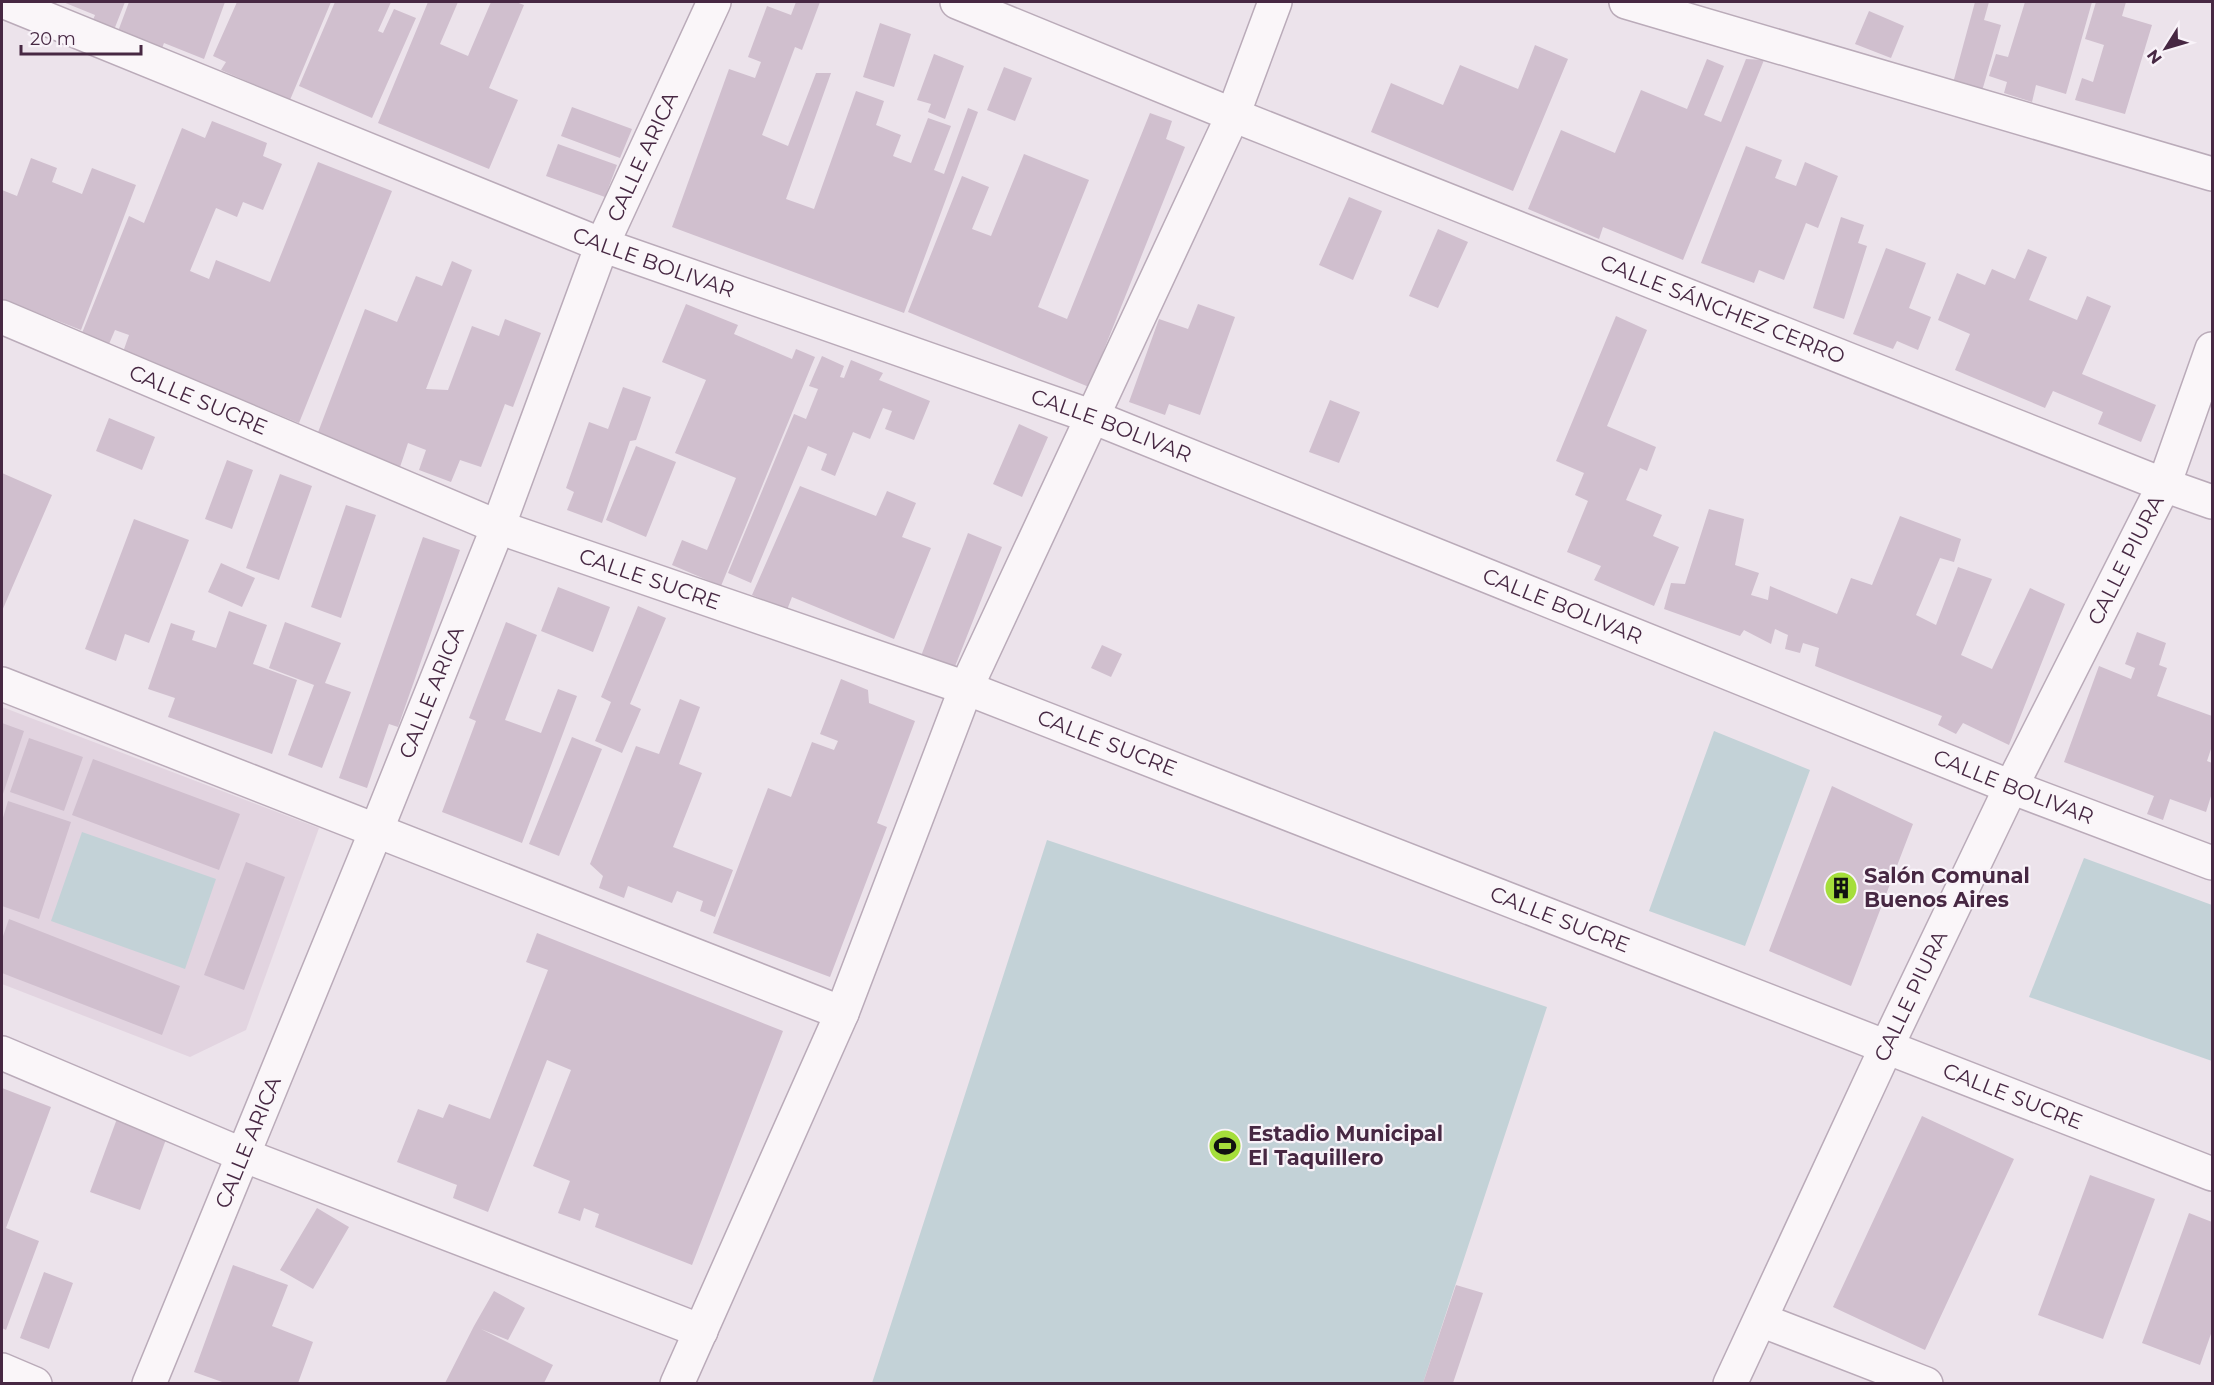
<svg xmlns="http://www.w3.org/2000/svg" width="2214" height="1385" viewBox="0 0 2214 1385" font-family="Montserrat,sans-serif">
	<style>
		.built { fill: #e2d4e0 }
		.green { fill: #c3d2d7 }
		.building { fill: #d0bfce }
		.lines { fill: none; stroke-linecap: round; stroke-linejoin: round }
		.minor-casing { stroke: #baabb9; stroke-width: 36 }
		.minor { stroke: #faf6f9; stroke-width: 33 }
		.labels { text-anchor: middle; stroke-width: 4.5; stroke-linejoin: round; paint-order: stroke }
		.street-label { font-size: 21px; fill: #472843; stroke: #f9f3f9 }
		.poi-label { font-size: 21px; font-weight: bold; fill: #472843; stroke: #f9f3f9; text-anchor: start }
	</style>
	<rect width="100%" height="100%" fill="#ece3eb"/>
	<path class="built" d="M 2,707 L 319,828 L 246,1030 L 190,1057 L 2,984 Z"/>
	<path class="green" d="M 1714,731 L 1810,770 L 1745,946 L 1649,911 Z
		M 82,832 L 216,879 L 185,969 L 51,921 Z
		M 1047,840 L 1547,1007 L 1423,1383 L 872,1383 Z
		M 2084,858 L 2212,905 L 2212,1061 L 2029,997 Z"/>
	<path class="building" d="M 63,2 L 125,2 L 112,35 L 90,27 L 95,15 Z
		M 129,2 L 225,2 L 204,59 L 164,43 L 161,51 L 117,34 Z
		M 237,2 L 331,2 L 290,100 L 221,70 L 226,62 L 213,56 Z
		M 335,2 L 391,2 L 378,31 L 383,33 L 394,9 L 416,18 L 372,118 L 299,86 Z
		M 428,2 L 458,2 L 440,44 L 468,56 L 491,2 L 516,2 L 524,5 L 489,88 L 518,100 L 489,169 L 378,123 Z
		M 796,2 L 820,2 L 802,50 L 795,47 L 762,135 L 788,146 L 816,73 L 831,73 L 786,199 L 814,209 L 856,91 L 884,101 L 876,125 L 901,135 L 893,156 L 911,163 L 928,118 L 951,126 L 934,170 L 944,174 L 968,108 L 978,112 L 904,313 L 672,227 L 729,69 L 755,78 L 761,62 L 748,57 L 767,6 L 791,15 Z
		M 1975,2 L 1989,2 L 1984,20 L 2001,25 L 1982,91 L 1953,83 Z
		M 2025,2 L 2092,2 L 2066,94 L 2036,85 L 2032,102 L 2004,93 L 2007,82 L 1989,76 L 1996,54 L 2008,57 Z
		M 2096,2 L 2126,2 L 2122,16 L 2152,25 L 2125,114 L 2075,100 L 2082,78 L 2093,82 L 2104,45 L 2085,39 Z
		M 1869,11 L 1904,26 L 1891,58 L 1855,44 Z
		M 880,23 L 911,34 L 894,87 L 863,77 Z
		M 1535,45 L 1568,59 L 1513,191 L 1371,132 L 1391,83 L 1443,105 L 1460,65 L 1518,89 Z
		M 934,54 L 964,66 L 945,119 L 928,112 L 931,104 L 917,100 Z
		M 1707,59 L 1724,66 L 1704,115 L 1721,122 L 1746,59 L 1764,60 L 1683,260 L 1603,227 L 1599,239 L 1528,209 L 1561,130 L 1615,153 L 1641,90 L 1687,109 Z
		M 1004,67 L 1032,78 L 1015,121 L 987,110 Z
		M 572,107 L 632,129 L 620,158 L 561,136 Z
		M 1150,113 L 1172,121 L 1166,139 L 1185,147 L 1089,387 L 908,312 L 962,176 L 989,187 L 972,229 L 991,236 L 1024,154 L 1089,180 L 1038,307 L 1067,319 Z
		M 212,121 L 267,143 L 263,156 L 282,164 L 263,210 L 243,202 L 237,217 L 216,208 L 190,271 L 209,279 L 216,260 L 270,282 L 318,162 L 392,191 L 299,423 L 123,352 L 129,335 L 115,330 L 109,344 L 82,333 L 129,216 L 144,223 L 182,128 L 205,138 Z
		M 558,144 L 617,165 L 605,197 L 546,176 Z
		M 1746,146 L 1782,160 L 1775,178 L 1796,186 L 1805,162 L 1838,176 L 1818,228 L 1806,223 L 1784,280 L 1759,270 L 1754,283 L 1701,263 Z
		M 31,158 L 57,168 L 52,182 L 82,194 L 92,168 L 136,185 L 81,330 L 2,299 L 2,190 L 17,196 Z
		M 1349,197 L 1382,211 L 1353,280 L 1319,265 Z
		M 1841,217 L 1864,225 L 1858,243 L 1867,246 L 1844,319 L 1813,308 Z
		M 1438,229 L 1468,242 L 1438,308 L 1409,296 Z
		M 1886,248 L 1926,263 L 1909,308 L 1931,317 L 1918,350 L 1897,341 L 1893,349 L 1853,334 Z
		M 2028,249 L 2047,257 L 2029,300 L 2077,320 L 2087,296 L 2111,306 L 2082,374 L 2156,405 L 2141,442 L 2098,424 L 2103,412 L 2053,391 L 2045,408 L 1955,370 L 1970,334 L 1938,320 L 1957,273 L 1985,285 L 1992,269 L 2015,279 Z
		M 452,261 L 472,270 L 426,389 L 448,390 L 472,326 L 499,336 L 505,319 L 541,333 L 513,407 L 505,404 L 481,467 L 460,460 L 451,482 L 419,470 L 426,450 L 408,443 L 400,467 L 317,435 L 365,309 L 397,322 L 416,276 L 442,286 Z
		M 686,304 L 738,325 L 734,334 L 792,359 L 796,349 L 815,357 L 721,586 L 672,565 L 682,540 L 707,550 L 736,478 L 675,453 L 706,380 L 662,362 Z
		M 1198,304 L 1235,317 L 1200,415 L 1169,404 L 1165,415 L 1129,402 L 1159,319 L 1188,329 Z
		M 1616,316 L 1647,330 L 1607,426 L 1656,447 L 1647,471 L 1640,468 L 1626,500 L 1662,515 L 1653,536 L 1679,547 L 1654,606 L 1594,580 L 1601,566 L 1567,552 L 1588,501 L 1575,495 L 1584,473 L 1556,461 Z
		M 822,356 L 844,366 L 840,377 L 844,378 L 851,360 L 883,373 L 879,380 L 930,401 L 914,440 L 885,429 L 892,411 L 883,408 L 870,439 L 853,432 L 835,476 L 821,470 L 827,454 L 808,446 L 751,583 L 728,573 L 794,414 L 806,419 L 818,389 L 809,386 Z
		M 623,387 L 651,397 L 636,440 L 630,441 L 602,523 L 567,510 L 574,492 L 566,488 L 589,422 L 608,429 Z
		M 1330,400 L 1360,412 L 1339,463 L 1309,452 Z
		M 109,418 L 155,437 L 142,470 L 96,451 Z
		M 1019,424 L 1048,437 L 1022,497 L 993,484 Z
		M 636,446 L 676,462 L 646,537 L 606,520 Z
		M 227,460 L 253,470 L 232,529 L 205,519 Z
		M 2,473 L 52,495 L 2,611 Z
		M 280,474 L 312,486 L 279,580 L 246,568 Z
		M 800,486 L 876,516 L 887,491 L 916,503 L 902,537 L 931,548 L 894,639 L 792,597 L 787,610 L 752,595 Z
		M 346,505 L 376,515 L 341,618 L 311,607 Z
		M 1709,509 L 1744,519 L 1735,565 L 1759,573 L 1751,595 L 1768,600 L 1770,586 L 1837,614 L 1851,578 L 1872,585 L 1900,516 L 1961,539 L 1954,562 L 1940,558 L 1916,615 L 1936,625 L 1958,567 L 1992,579 L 1961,655 L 1992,669 L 2030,588 L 2065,604 L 2009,745 L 1963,723 L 1956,734 L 1938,725 L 1942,716 L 1815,666 L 1819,648 L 1803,643 L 1800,653 L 1785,649 L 1788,635 L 1775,629 L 1771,644 L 1744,630 L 1740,636 L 1664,609 L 1671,583 L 1685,584 Z
		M 134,519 L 189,540 L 149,643 L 125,634 L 116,661 L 85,649 Z
		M 968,533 L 1002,547 L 954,669 L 921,656 Z
		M 423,537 L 460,550 L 398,727 L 389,724 L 367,788 L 339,778 Z
		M 221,563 L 255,578 L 242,607 L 208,592 Z
		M 558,587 L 610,607 L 593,652 L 541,631 Z
		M 638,606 L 666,618 L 630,704 L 641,709 L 622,753 L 595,741 L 611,702 L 601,697 Z
		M 229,611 L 267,625 L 253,664 L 297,680 L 272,754 L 168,717 L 175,698 L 148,689 L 171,623 L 195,631 L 192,640 L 216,648 Z
		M 285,622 L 341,643 L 325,683 L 351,692 L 322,768 L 288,755 L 314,685 L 269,668 Z
		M 506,622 L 537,635 L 505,720 L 541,733 L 558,689 L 577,696 L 522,843 L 442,812 L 476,721 L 469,718 Z
		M 2137,632 L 2166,643 L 2159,665 L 2167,668 L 2157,696 L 2212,716 L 2212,746 L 2207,761 L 2212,763 L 2212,793 L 2206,812 L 2170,799 L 2163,820 L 2147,814 L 2154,796 L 2064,762 L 2099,666 L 2131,679 L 2135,668 L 2125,664 Z
		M 1102,645 L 1122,654 L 1111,677 L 1091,668 Z
		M 841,679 L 868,690 L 869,703 L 915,721 L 877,823 L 887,827 L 830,977 L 713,933 L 768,788 L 791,797 L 812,742 L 834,750 L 838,741 L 820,734 Z
		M 680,699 L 700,707 L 679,764 L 702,773 L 673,847 L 733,870 L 715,917 L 700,911 L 703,901 L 677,891 L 672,903 L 628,886 L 624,898 L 599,888 L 603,876 L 590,864 L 636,746 L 659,754 Z
		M 2,723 L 24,731 L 2,797 Z
		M 572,737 L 602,749 L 559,856 L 529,844 Z
		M 29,738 L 83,757 L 64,811 L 10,792 Z
		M 93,759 L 240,814 L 219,870 L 72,815 Z
		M 1832,786 L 1913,824 L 1851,986 L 1769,951 Z
		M 8,801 L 71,822 L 39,919 L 2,906 L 2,821 Z
		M 246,862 L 285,877 L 244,990 L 204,975 Z
		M 9,919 L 180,986 L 162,1035 L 2,973 L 2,939 Z
		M 537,933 L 783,1031 L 692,1265 L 595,1227 L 599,1214 L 584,1208 L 580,1221 L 558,1213 L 570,1181 L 533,1166 L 571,1070 L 547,1060 L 488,1212 L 453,1198 L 457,1185 L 397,1162 L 418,1109 L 443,1118 L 449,1104 L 490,1119 L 548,970 L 526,962 Z
		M 2,1088 L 51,1107 L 6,1228 L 39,1241 L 6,1330 L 2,1328 Z
		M 118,1116 L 168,1134 L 140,1210 L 90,1192 Z
		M 1922,1116 L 2014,1159 L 1925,1350 L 1833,1307 Z
		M 2090,1175 L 2155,1199 L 2103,1339 L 2038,1315 Z
		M 317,1208 L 349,1227 L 313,1289 L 280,1270 Z
		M 2189,1213 L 2212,1222 L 2212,1331 L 2200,1365 L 2142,1343 Z
		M 233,1265 L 288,1285 L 272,1326 L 313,1342 L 298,1383 L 225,1383 L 194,1372 Z
		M 44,1272 L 73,1283 L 49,1349 L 20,1338 Z
		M 1456,1285 L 1483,1293 L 1453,1383 L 1423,1383 Z
		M 494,1291 L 525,1308 L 508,1340 L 481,1329 L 553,1365 L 544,1383 L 445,1383 L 474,1326 Z"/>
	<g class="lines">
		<defs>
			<g id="minor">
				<path id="s1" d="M 5,2 L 602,245 L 1093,417 L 2011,787 L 2212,863"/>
				<path id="s2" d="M 957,2 L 1233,115 L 2164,485 L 2212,502"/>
				<path d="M 1626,2 L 2212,174"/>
				<path id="s3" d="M 2,317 L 498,527 L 966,688 L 2212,1174"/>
				<path d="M 2,684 L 842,1013"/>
				<path d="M 2,1053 L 243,1155 L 701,1331"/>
				<path d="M 1761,1320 L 1926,1384"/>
				<path d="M 2,1370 L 35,1384"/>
				<path id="s4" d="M 149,1384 L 376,831 L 498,527 L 602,245 L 714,2"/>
				<path d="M 677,1384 L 842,1013 L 966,688 L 1233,115 L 1275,2"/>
				<path id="s5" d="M 1730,1384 L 1886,1048 L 2011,787 L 2164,485 L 2212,349"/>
			</g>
		</defs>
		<use href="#minor" class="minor-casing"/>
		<use href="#minor" class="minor"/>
	</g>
	<defs>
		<symbol id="building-disc" viewBox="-11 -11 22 22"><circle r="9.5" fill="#a5de3b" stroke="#f9f3f9"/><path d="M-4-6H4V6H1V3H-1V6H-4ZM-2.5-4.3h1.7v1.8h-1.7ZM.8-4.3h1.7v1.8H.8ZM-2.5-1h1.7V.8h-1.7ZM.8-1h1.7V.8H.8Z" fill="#111"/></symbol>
		<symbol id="stadium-disc" viewBox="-11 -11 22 22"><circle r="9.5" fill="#a5de3b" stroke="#f9f3f9"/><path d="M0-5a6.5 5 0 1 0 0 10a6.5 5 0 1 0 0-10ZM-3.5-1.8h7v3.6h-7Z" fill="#111"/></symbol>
	</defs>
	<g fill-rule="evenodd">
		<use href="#building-disc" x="1822" y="869" width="38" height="38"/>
		<use href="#stadium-disc" x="1206" y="1127" width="38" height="38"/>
	</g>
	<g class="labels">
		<g class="street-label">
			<text dy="7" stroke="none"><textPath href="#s4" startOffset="1323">CALLE ARICA</textPath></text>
			<text dy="7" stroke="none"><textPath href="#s1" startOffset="699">CALLE BOLIVAR</textPath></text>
			<text dy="7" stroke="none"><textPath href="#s2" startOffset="825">CALLE SÁNCHEZ CERRO</textPath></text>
			<text dy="7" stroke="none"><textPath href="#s3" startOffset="213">CALLE SUCRE</textPath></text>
			<text dy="7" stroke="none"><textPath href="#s1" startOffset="1185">CALLE BOLIVAR</textPath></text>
			<text dy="7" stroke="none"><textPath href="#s5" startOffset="914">CALLE PIURA</textPath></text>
			<text dy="7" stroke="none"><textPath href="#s3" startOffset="699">CALLE SUCRE</textPath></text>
			<text dy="7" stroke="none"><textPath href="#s1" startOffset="1671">CALLE BOLIVAR</textPath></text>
			<text dy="7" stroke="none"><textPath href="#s4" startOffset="747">CALLE ARICA</textPath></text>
			<text dy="7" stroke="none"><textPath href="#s3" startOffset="1185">CALLE SUCRE</textPath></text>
			<text dy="7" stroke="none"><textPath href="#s1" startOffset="2157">CALLE BOLIVAR</textPath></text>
			<text dy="7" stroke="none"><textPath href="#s3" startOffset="1671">CALLE SUCRE</textPath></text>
			<text dy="7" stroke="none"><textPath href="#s5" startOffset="428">CALLE PIURA</textPath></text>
			<text dy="7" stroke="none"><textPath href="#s3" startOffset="2157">CALLE SUCRE</textPath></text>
			<text dy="7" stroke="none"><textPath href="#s4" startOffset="261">CALLE ARICA</textPath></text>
		</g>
		<g class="poi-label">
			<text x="1864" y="883">Salón Comunal<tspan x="1864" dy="24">Buenos Aires</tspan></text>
			<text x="1248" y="1141">Estadio Municipal<tspan x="1248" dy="24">El Taquillero</tspan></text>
		</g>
	</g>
	<rect width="2214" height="1385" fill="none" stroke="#472843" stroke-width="6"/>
	<g transform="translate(2166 48) rotate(233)" stroke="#f9f3f9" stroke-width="4.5" paint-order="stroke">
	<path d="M0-4.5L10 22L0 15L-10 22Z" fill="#472843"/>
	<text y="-9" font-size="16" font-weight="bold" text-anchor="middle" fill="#472843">N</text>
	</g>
	<path d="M21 45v9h120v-9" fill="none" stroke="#472843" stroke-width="3"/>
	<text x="30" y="45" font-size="18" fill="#472843" stroke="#f9f3f9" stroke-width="4.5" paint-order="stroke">20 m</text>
</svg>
